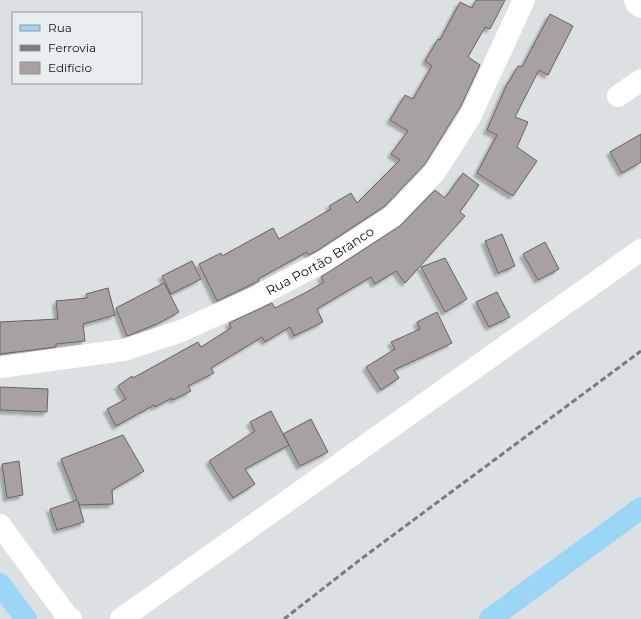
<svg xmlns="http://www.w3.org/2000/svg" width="641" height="619" viewBox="0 0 641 619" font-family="Montserrat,sans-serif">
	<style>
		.building { fill: #a7a1a1; stroke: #686262; filter: url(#shadow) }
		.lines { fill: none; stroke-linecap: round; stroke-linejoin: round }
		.minor { stroke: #fff; stroke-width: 22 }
		.major { stroke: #9bd6f7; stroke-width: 22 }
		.rail { stroke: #797c7e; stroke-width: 3; stroke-dasharray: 6 3; stroke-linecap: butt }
		.labels { text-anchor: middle; stroke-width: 3.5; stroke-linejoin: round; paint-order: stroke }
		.street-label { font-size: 13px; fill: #101213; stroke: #e8edf0 }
	</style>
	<defs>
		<filter id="shadow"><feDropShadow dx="-3.5" dy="3.5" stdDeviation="1" flood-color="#0004"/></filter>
	</defs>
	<rect width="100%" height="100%" fill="#dbe0e3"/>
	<path class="building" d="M 476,0 L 505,0 L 490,29 L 485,27 L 468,57 L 480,65 L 461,106 L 425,164 L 385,206 L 318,250 L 309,255 L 307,252 L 258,279 L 259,281 L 217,301 L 199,264 L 221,253 L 222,256 L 273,228 L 279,239 L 331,209 L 329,206 L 351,193 L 357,203 L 400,160 L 391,154 L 408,131 L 390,120 L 405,95 L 413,99 L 432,66 L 425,61 L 438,39 L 440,40 L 460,2 L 472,8 Z
		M 550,14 L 573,26 L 548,75 L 539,70 L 515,117 L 528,122 L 517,147 L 537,161 L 513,196 L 477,173 L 497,135 L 487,130 L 508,82 L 509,82 L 518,66 L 522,67 Z
		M 641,134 L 641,162 L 622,173 L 610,152 Z
		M 463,173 L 479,185 L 460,212 L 465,216 L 405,283 L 396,271 L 375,284 L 371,277 L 317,309 L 323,322 L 294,336 L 290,327 L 265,342 L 262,337 L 211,368 L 214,373 L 188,386 L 191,391 L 173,400 L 172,398 L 155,407 L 154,405 L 116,426 L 107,409 L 126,399 L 118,386 L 132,376 L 133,378 L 198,342 L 201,347 L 231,328 L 229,323 L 272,303 L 275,308 L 305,293 L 324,282 L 321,277 L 400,226 L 435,190 L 445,198 Z
		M 502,234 L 515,266 L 498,273 L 485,241 Z
		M 545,242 L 559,269 L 538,280 L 523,254 Z
		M 445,258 L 467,299 L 445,312 L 421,267 Z
		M 192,261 L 201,279 L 171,294 L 162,276 Z
		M 164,283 L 179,312 L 157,324 L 127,336 L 116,308 Z
		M 108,288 L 115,315 L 83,324 L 85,341 L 56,344 L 56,347 L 0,354 L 0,322 L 58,319 L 56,301 L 87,298 L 86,294 Z
		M 497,292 L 510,317 L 489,327 L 476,302 Z
		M 437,312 L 452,343 L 394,370 L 399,378 L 381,390 L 366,367 L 395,349 L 391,342 L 420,329 L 417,322 Z
		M 0,387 L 48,389 L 47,412 L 0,410 Z
		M 271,411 L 289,445 L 245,469 L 255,484 L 233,498 L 209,461 L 255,431 L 250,422 Z
		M 311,419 L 328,452 L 300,466 L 283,434 Z
		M 123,435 L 144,471 L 112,490 L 113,504 L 79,505 L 78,501 L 84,522 L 57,530 L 50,509 L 77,500 L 61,459 Z
		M 19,461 L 23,495 L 7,498 L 2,464 Z"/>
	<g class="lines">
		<g class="minor">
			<path d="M 635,0 L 636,3 L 641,7"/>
			<path d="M 618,96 L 641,80"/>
			<path id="s1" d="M 0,367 L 124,350 L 181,331 L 254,298 L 324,261 L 393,216 L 435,172 L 470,117 L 524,0"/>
			<path d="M 0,525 L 67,616 L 71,619"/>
			<path d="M 121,619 L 641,250"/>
		</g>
		<path class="major" d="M 0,584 L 26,619
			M 490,619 L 641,508"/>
		<path class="rail" d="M 284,619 L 361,559 L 641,351"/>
	</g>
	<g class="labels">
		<g class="street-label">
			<text dy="5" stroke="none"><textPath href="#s1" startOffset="341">Rua Portão Branco</textPath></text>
		</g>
	</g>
	<rect x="12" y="12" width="130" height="72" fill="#e8edf0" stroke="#929598"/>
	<rect x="20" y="25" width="20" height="6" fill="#9bd6f7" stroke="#929598"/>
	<text x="48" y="32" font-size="12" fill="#101213">Rua</text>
	<rect x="20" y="45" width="20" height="6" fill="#797c7e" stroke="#929598"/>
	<text x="48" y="52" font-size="12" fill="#101213">Ferrovia</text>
	<rect x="20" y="62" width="20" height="12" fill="#a7a1a1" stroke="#929598"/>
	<text x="48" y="72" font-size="12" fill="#101213">Edifício</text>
</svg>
